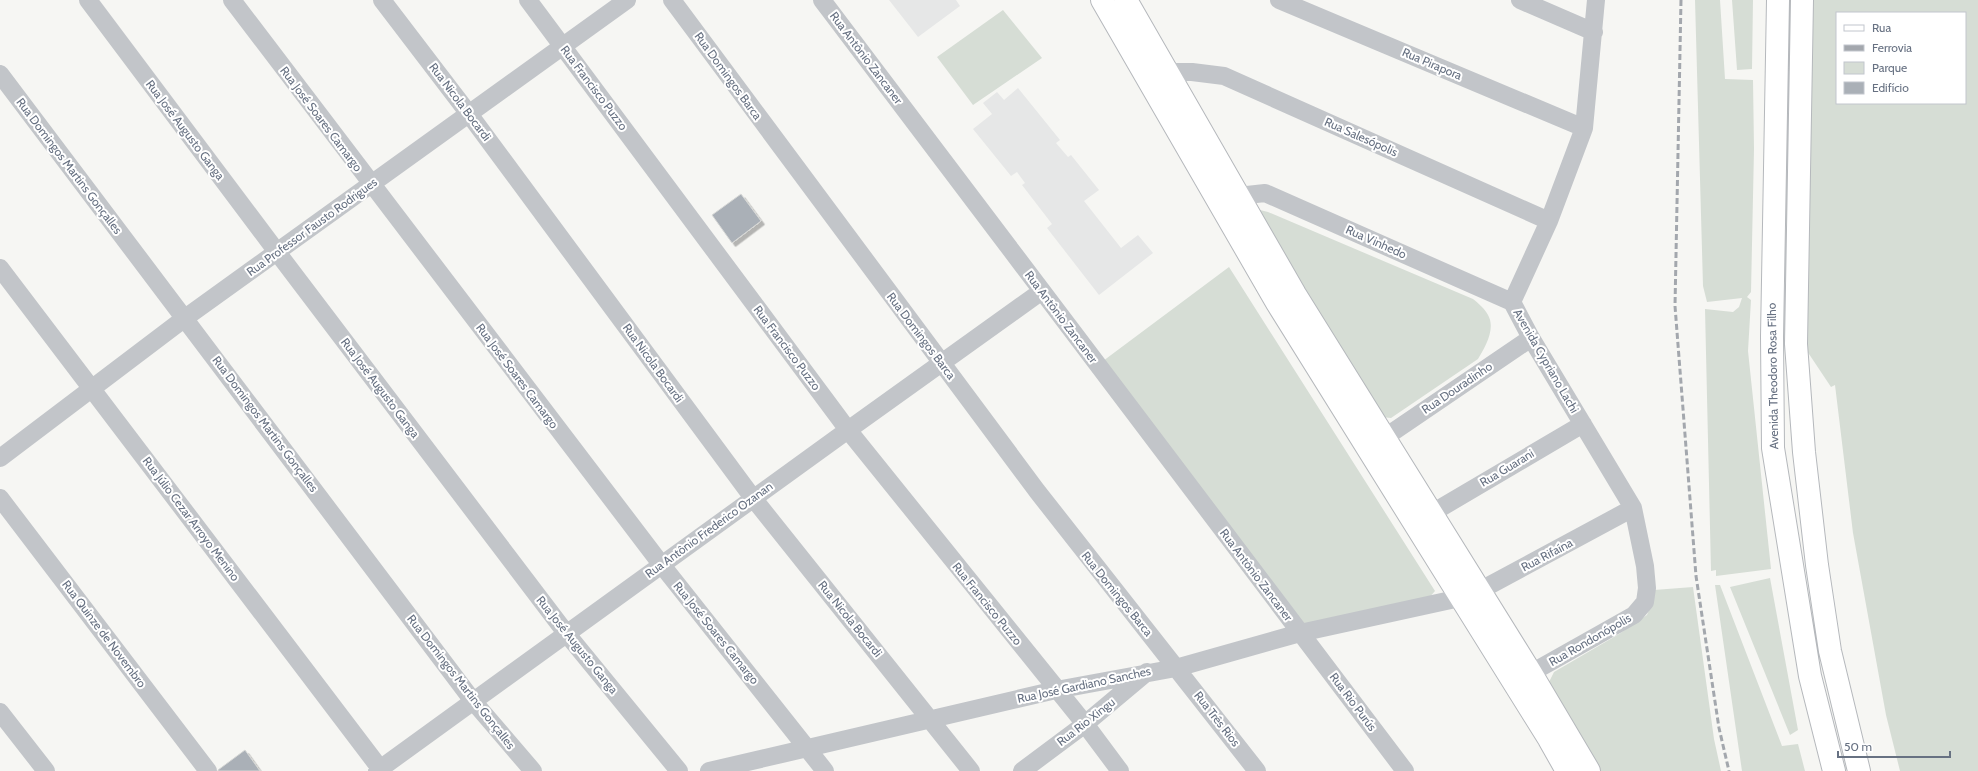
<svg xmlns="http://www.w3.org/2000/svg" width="1978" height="771" viewBox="0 0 1978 771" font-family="Cabin,sans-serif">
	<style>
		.built { fill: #e6e7e7 }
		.green { fill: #d6ddd5; fill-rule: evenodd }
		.building { fill: #aab0b7; stroke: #d7d8d6; filter: url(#shadow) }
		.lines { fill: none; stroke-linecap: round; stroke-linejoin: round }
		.major-casing { stroke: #b5b8bc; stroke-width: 24 }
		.minor { stroke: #c2c5c9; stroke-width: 18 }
		.major { stroke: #fff; stroke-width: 22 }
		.rail { stroke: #a3a7ad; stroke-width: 3; stroke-dasharray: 6 3; stroke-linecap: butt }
		.labels { text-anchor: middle; stroke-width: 4; stroke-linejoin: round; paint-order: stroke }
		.street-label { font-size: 12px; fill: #677182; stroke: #fff }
	</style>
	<defs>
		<filter id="shadow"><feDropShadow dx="3.5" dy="3.5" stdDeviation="0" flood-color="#0004"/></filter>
	</defs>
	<rect width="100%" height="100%" fill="#f6f6f3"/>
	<path class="built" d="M 889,0 L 956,0 L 960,6 L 918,37 Z
		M 1018,88 L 1060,140 L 1056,143 L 1068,157 L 1071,155 L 1099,190 L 1084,201 L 1121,248 L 1138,235 L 1153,253 L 1099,295 L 1047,228 L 1052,224 L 1022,185 L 1025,183 L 1017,172 L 1011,176 L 973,129 L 992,114 L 983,103 L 997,92 L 1004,100 Z"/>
	<path class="green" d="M 1695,0 L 1720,0 L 1725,79 L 1753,80 L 1754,149 L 1751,292 L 1747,297 L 1751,300 L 1748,351 L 1771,569 L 1716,576 L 1716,570 L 1711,571 L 1705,309 L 1733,312 L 1739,307 L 1742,298 L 1707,302 L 1703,286 Z
		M 1732,0 L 1753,0 L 1752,69 L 1737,70 Z
		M 1810,0 L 1978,0 L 1978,771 L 1900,771 L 1886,715 L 1853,533 L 1835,385 L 1831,387 L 1807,351 L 1802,106 ZM 1837,13 L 1965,13 L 1965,103 L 1837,103 Z
		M 1003,10 L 1042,58 L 973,105 L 937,57 Z
		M 1260,210 L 1268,212 L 1473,299 C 1478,303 1485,309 1488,315 C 1496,329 1485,347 1478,359 L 1391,418 L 1381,417 L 1256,215 Z
		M 1229,267 L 1435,591 L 1428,599 L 1305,625 L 1103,361 Z
		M 1770,578 L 1798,730 L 1790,735 L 1730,587 Z
		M 1715,585 L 1720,585 L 1782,746 L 1798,744 L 1805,771 L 1742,771 Z
		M 1693,587 L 1714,739 L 1721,771 L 1596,771 L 1548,684 L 1554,672 L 1619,634 L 1647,615 L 1652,603 L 1654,590 Z"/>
	<path class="building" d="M 741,194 L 761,221 L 732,243 L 712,215 Z
		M 245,750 L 260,771 L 218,771 L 218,770 Z"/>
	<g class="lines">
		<defs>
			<path id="major" d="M 1102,0 L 1277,303 L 1549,739 L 1567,771
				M 1126,0 L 1295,294 L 1531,673 L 1589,771
				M 1778,0 L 1772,337 L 1773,448 L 1810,676 L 1834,771
				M 1802,0 L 1796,344 L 1804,452 L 1817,565 L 1830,651 L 1859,771"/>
		</defs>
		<use href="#major" class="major-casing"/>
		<path class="minor" d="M 88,0 L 277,252 L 566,633 L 679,771
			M 232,0 L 661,564 L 825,771
			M 382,0 L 469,114 L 753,498 L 971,771
			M 528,0 L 848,430 L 1085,724 L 1120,771
			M 672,0 L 1037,491 L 1257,771
			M 822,0 L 1405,771
			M 1279,0 L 1584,128
			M 1520,0 L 1594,32
			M 1168,72 L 1192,72 L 1224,76 L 1549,221
			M 0,74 L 473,701 L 533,771
			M 1238,196 L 1265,193 L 1512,302
			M 0,268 L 382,771
			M 1384,438 L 1531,338
			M 0,458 L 185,318 L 627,0
			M 0,498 L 208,771
			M 1432,513 L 1583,424
			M 1531,673 L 1634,615 L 1645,602 L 1647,588 L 1645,566 L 1633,508 L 1531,338 L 1512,302 L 1549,221 L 1584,128 L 1596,0
			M 0,712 L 46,771
			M 377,771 L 848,430 L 1042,291
			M 709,771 L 1056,690 L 1176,668 L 1300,633 L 1460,598 L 1479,591 L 1633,508
			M 1022,771 L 1085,724 L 1147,672"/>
		<use href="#major" class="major"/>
		<path class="rail" d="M 1681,0 L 1675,306 L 1696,576 L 1719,728 L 1729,771"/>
	</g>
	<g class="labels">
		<g class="street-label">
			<text transform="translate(866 58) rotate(53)" y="4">Rua Antônio Zancaner</text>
			<text transform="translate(1432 64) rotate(23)" y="4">Rua Pirapora</text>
			<text transform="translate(728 76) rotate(54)" y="4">Rua Domingos Barca</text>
			<text transform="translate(594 88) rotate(53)" y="4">Rua Francisco Puzzo</text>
			<text transform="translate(460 102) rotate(53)" y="4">Rua Nicola Bocardi</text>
			<text transform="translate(321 119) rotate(53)" y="4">Rua José Soares Camargo</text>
			<text transform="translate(185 130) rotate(53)" y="4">Rua José Augusto Ganga</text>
			<text transform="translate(1361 137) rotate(24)" y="4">Rua Salesópolis</text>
			<text transform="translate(69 166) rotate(53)" y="4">Rua Domingos Martins Gonçalles</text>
			<text transform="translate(312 227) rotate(-36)" y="4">Rua Professor Fausto Rodrigues</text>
			<text transform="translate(1376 242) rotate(24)" y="4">Rua Vinhedo</text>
			<text transform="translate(1061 317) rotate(53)" y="4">Rua Antônio Zancaner</text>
			<text transform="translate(921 336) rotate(53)" y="4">Rua Domingos Barca</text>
			<text transform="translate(787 348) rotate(53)" y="4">Rua Francisco Puzzo</text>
			<text transform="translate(1546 361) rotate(60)" y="4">Avenida Cypriano Lachi</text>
			<text transform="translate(653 363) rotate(54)" y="4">Rua Nicola Bocardi</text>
			<text transform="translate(517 376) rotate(53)" y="4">Rua José Soares Camargo</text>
			<text transform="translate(1773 376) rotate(-91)" y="4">Avenida Theodoro Rosa Filho</text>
			<text transform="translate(380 388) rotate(53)" y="4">Rua José Augusto Ganga</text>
			<text transform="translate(1457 388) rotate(-34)" y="4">Rua Douradinho</text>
			<text transform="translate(265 424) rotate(53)" y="4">Rua Domingos Martins Gonçalles</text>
			<text transform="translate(1507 468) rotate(-31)" y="4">Rua Guarani</text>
			<text transform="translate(191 519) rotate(53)" y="4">Rua Júlio Cezar Arroyo Menino</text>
			<text transform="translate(709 530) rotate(-36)" y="4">Rua Antônio Frederico Ozanan</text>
			<text transform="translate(1547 555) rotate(-28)" y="4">Rua Rifaína</text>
			<text transform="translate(1256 575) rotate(53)" y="4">Rua Antônio Zancaner</text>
			<text transform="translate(1117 594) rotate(51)" y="4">Rua Domingos Barca</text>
			<text transform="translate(987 604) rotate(51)" y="4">Rua Francisco Puzzo</text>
			<text transform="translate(850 619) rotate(51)" y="4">Rua Nicola Bocardi</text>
			<text transform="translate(716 633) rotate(51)" y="4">Rua José Soares Camargo</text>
			<text transform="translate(104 634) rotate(53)" y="4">Rua Quinze de Novembro</text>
			<text transform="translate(1590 640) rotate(-30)" y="4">Rua Rondonópolis</text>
			<text transform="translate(577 645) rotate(51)" y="4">Rua José Augusto Ganga</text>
			<text transform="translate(461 682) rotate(52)" y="4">Rua Domingos Martins Gonçalles</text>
			<text transform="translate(1084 685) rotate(-12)" y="4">Rua José Gardiano Sanches</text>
			<text transform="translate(1353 702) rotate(53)" y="4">Rua Rio Purús</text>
			<text transform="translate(1217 719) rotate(52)" y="4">Rua Três Rios</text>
			<text transform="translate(1086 722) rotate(-38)" y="4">Rua Rio Xingu</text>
		</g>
	</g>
	<rect x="1836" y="12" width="130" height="92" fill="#ffffff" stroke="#c2c6cd"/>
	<rect x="1844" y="25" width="20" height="6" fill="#ffffff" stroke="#c2c6cd"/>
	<text x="1872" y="32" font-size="12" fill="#677182">Rua</text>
	<rect x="1844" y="45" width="20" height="6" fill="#a3a7ad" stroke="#c2c6cd"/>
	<text x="1872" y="52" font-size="12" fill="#677182">Ferrovia</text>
	<rect x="1844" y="62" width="20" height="12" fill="#d6ddd5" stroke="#c2c6cd"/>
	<text x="1872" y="72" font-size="12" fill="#677182">Parque</text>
	<rect x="1844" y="82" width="20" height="12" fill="#aab0b7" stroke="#c2c6cd"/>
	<text x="1872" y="92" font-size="12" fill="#677182">Edifício</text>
	<path d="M1838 751v6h112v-6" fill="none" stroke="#677182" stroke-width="2"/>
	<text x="1844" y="751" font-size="12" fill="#677182" stroke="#ffffff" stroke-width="3" paint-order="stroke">50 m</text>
</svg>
